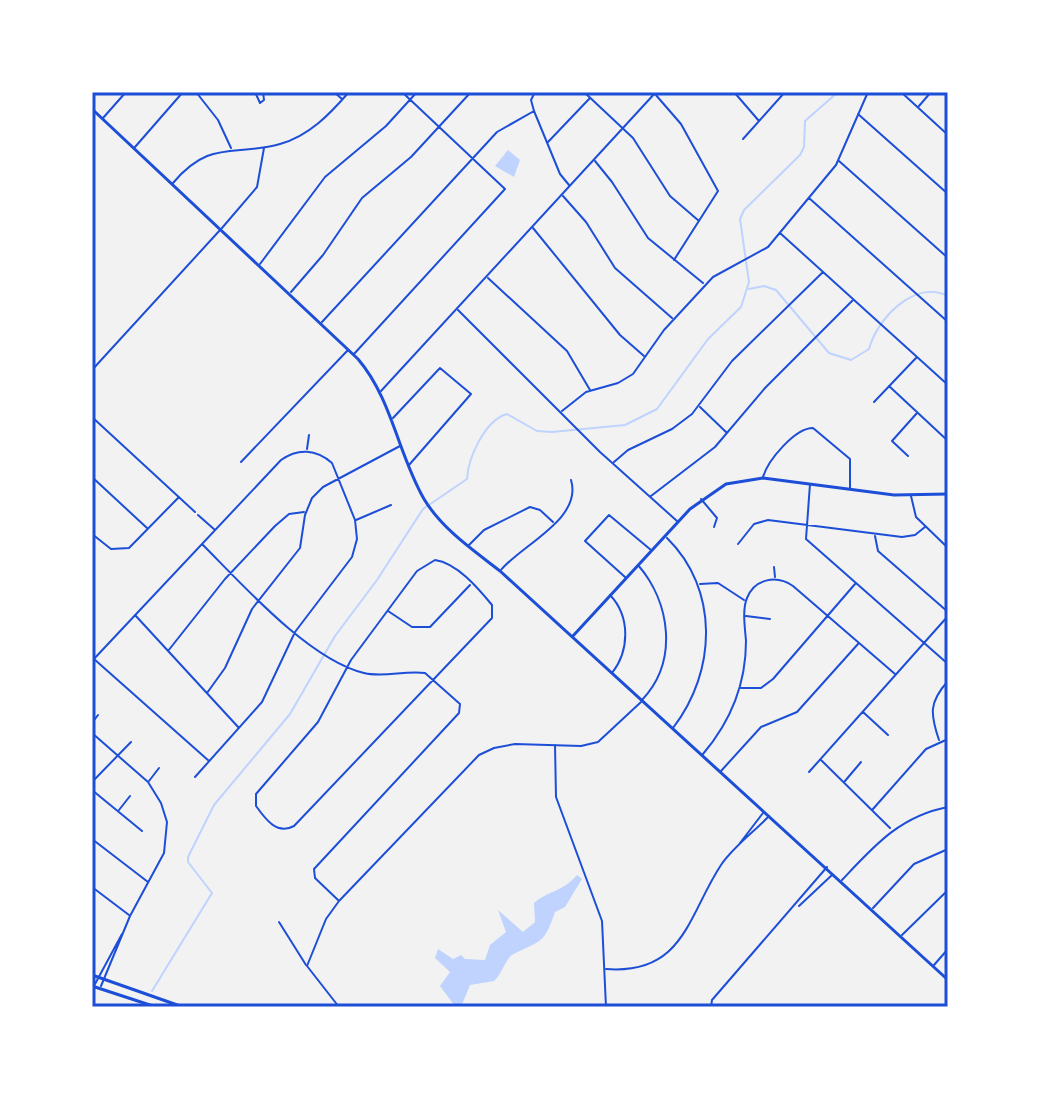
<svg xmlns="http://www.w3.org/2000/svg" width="1040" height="1099" viewBox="0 0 1040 1099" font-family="'Work Sans',sans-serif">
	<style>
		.water { fill: #bfd3fe }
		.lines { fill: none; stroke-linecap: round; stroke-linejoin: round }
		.stream { stroke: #bfd3fe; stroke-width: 2 }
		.minor { stroke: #1d4ed8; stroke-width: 2 }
		.tertiary { stroke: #1d4ed8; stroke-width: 2 }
		.secondary { stroke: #1d4ed8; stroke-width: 3 }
		.primary { stroke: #1d4ed8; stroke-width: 3 }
		.neatline { fill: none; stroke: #1d4ed8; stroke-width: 3 }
	</style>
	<rect width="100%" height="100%" fill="#f2f2f2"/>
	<path class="water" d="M 508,150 L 520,160 L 514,177 L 495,166 Z
		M 577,875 L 582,879 L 565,907 L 555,912 C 543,946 542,939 512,955 C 506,959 501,975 494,981 L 470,985 L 461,1007 L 454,1005 L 440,986 L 450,972 L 435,958 L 438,949 L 453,959 L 461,955 L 465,959 L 485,960 L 490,945 L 506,932 L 498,910 L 523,932 L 535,922 L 534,903 C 549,890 561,893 577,875 Z"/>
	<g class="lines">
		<path class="stream" d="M 749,289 L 764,286 L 776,290 L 829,353 L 851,360 L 869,349 C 877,319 914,279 948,296
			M 152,991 L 212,893 L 188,862 L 188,857 L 214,805 L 290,714 L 335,636 L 377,580 L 423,509 L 467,479 C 468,458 485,420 507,414 L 537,431 L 552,432 L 625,425 L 657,409 L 708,339 L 741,307 L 749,282 L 740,219 L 744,210 L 800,155 L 804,147 L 805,121 L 838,92"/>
		<path class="minor" d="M 196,92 L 218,120 L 231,148
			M 255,92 L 260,103 L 264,100 L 263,92
			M 334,92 L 342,99
			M 535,92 L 531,100 L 534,111 L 560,174 L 569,185
			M 584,92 L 633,138 L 670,196 L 699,221
			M 734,92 L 759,121
			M 901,92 L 948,135
			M 655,94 L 681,124 L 718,191 L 674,260
			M 919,106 L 931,92
			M 858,114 L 948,194
			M 743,139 L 785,92
			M 548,142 L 590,98
			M 135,147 L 183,92
			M 595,161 L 612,182 L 648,238 L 703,283
			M 839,161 L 948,258
			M 173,183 C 210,139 233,157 280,144 C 309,136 330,114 349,92
			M 563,196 L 586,222 L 615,268 L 672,318
			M 809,198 L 948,322
			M 222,228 L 257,187 L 264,148
			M 533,228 L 620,335 L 644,356
			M 780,233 L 948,385
			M 260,264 L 325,177 L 386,126 L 417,92
			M 488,278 L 567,351 L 590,390
			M 291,292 L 323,255 L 362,198 L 411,157 L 471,92
			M 458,310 L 600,452 L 677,521
			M 322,322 L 497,132 L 534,111
			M 354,354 L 505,189 L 402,92
			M 889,386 L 948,441
			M 874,402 L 916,358
			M 700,407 L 727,433
			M 562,411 L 586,392 L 618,383 L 633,374 L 664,330 L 713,277 L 768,247 L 836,165 L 868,92
			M 92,417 L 195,512
			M 393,418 L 440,368 L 471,394 L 409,465
			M 307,449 L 309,435
			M 908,456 L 892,441 L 917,413
			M 241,462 L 348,350
			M 614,462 L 628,450 L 672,429 L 692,414 L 732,361 L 823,272
			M 92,477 L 147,528
			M 763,477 C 768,460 795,428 813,428 L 850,459 L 850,488
			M 810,484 L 806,539 L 948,664
			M 651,496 L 715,447 L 765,388 L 853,300
			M 911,496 L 916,517 L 948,548
			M 701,499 L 717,518 L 714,527
			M 198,515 L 215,530
			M 356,520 L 391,505
			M 92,534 L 111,549 L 129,548 L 179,497
			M 875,536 L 878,551 L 948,612
			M 667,538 C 719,589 717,671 673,728
			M 202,544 C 241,583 309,660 364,673 C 384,678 405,670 425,673 L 460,704 L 459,713 L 314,869 L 315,878 L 338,900
			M 738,544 L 754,524 L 768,520 L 902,537 L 915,535 L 925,527
			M 469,545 L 484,530 L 530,507 L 540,510 L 553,522
			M 435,560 C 457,563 478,588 492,605 L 492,618 L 294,826 C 277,835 266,820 256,806 L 256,794 L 318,722 L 351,660 L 417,571 Z
			M 638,565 C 670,602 679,661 642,700
			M 774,567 L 775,577
			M 501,570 C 521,545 583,519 571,480
			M 625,577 L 585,541 L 609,515 L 651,550
			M 700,584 L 718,583 L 744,600
			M 610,595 C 630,616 630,650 612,673
			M 388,611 L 412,627 L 430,627 L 470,585
			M 135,615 L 239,728
			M 746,616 L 770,619
			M 168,651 L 225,579 L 275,526 L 289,514 L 304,512
			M 94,659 L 209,761
			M 92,661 L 281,460 C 298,448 316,449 332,463 L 355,520 L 357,539 L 352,557 L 295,632 L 262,702 L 195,777
			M 741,688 L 761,688 L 773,679 L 855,584
			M 207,693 L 225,668 L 252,609 L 300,548 L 305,515 L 312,498 L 323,487 L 400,446
			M 863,712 L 888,735
			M 92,723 L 98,715
			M 939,740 C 930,714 929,702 948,681
			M 703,754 C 731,721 746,685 746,641 C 745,628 742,610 747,598 C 755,578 777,575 793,586 L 895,674
			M 821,760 L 890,828
			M 721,771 L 761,727 L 797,712 L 858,644
			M 809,772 L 948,616
			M 149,781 L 159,768
			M 845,781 L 861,762
			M 92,782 L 131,742
			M 92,790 L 142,831
			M 873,809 L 926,749 L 948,739
			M 119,810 L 130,796
			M 92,839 L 148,882
			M 740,843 L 763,813
			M 842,880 C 874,846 900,816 948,807
			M 92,887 L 129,915
			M 799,906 L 832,875
			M 873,908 L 914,864 L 948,849
			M 279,922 L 306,965
			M 902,935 L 948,890
			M 606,969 C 684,975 688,915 721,865 C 734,846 754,832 769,816
			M 711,1007 L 712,1000 L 827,867"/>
		<path class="tertiary" d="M 103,118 L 126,92
			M 92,370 L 221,229
			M 381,391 L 656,92
			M 92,733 L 148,782 L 161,803 L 167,822 L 164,853 L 130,916 L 101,986
			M 555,745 L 556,797 L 602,921 L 606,1007
			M 934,965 L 948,949
			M 95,984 L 122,934
			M 339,1007 L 307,966 L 326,919 L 339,901 L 479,755 L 494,748 L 515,744 L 581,746 L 598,742 L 641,702"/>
		<path class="secondary" d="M 92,109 L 358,359 C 392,399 398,454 424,499 C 442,529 473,550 500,571 L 948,980
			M 572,637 L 690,509 L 726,484 L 763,478 L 894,495 L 948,494"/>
		<path class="primary" d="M 92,975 L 183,1007
			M 92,986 L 156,1007"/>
	</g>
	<rect width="1040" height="1099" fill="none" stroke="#ffffff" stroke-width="188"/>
	<rect x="94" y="94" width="852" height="911" class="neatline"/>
</svg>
